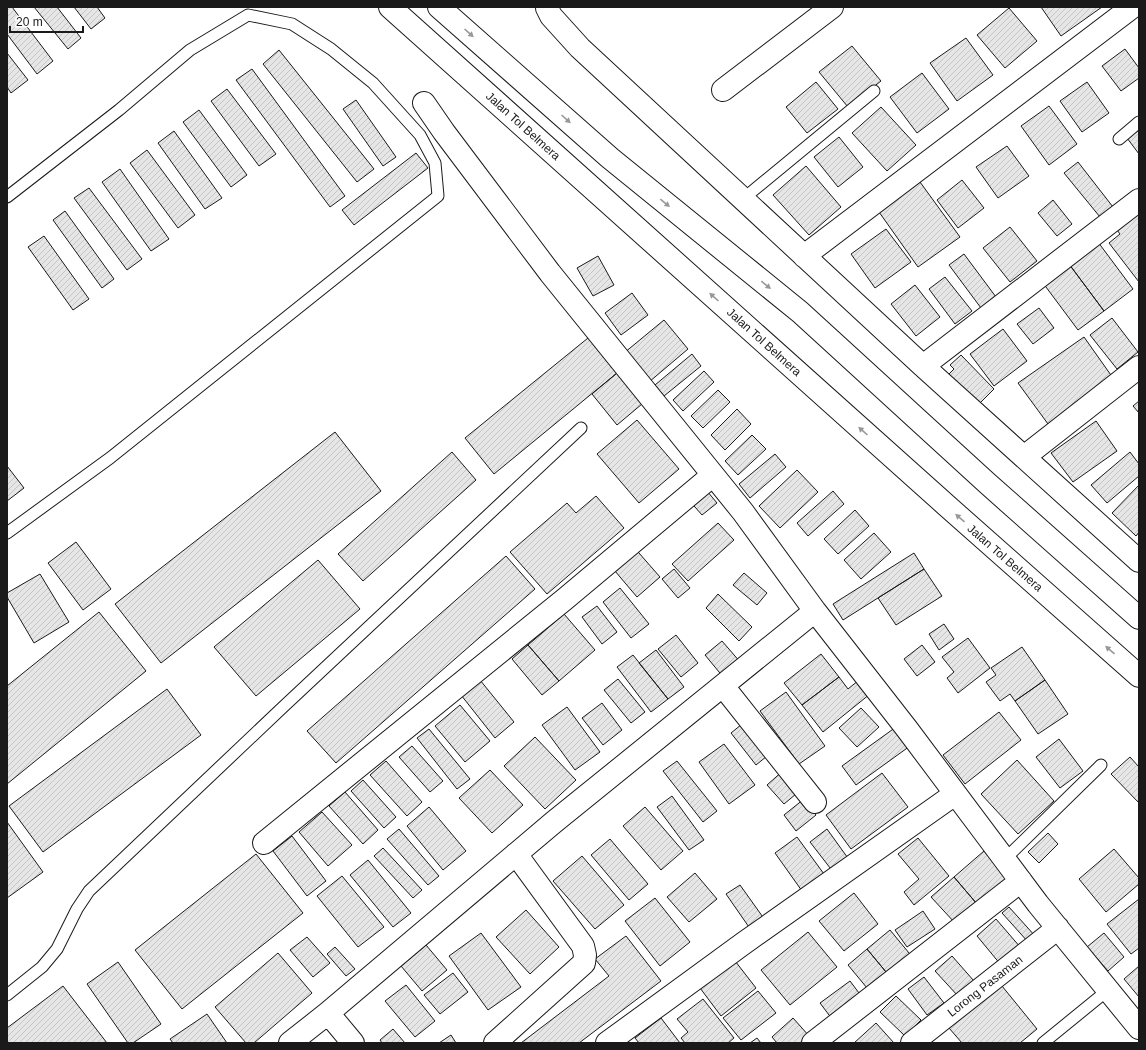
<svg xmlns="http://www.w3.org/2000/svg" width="1146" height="1050" viewBox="0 0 1146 1050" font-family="Arial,sans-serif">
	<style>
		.building { fill: url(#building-hatch); stroke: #1a1a1a }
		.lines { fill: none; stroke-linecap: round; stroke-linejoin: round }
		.lane-casing { stroke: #1a1a1a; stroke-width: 13 }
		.street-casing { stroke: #1a1a1a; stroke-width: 24 }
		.highway-casing { stroke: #1a1a1a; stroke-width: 24 }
		.lane { stroke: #fff; stroke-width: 11 }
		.street { stroke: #fff; stroke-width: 22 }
		.highway { stroke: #fff; stroke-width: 22 }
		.oneway { fill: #989898 }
		.labels { text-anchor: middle; stroke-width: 3; stroke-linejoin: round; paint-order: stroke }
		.street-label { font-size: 12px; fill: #1a1a1a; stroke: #fff }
	</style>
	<defs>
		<pattern id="building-hatch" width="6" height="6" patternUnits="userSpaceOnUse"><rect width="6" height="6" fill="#e6e6e6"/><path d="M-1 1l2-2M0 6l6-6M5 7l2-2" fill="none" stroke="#c5c5c5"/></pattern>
	</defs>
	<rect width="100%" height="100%" fill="#fff"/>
	<path class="building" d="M 7,7 L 12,7 L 53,61 L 37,74 L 7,34 Z
		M 34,7 L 57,7 L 81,38 L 68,49 Z
		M 74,7 L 97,7 L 105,18 L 91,29 Z
		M 1041,7 L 1102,7 L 1061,36 Z
		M 1009,8 L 1037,41 L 1005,68 L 977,35 Z
		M 966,38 L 993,75 L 957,101 L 930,63 Z
		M 852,46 L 881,81 L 848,107 L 819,72 Z
		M 1125,49 L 1139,68 L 1139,78 L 1121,91 L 1102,66 Z
		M 279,50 L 374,169 L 357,182 L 263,64 Z
		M 7,53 L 28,80 L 11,93 L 7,87 Z
		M 252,69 L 345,196 L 330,207 L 236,80 Z
		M 922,73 L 949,109 L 917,133 L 890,97 Z
		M 816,82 L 838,109 L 807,133 L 786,107 Z
		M 1087,82 L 1109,113 L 1082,132 L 1060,101 Z
		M 227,89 L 276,154 L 259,166 L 211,101 Z
		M 356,100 L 396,157 L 383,166 L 343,109 Z
		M 1049,106 L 1077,144 L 1049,165 L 1021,126 Z
		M 881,107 L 916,145 L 887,171 L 852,133 Z
		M 199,110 L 247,175 L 231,187 L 183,122 Z
		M 1139,130 L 1139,154 L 1127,138 Z
		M 174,131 L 222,198 L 205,209 L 158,143 Z
		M 839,137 L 863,167 L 838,187 L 814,157 Z
		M 1007,146 L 1029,176 L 998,198 L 976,167 Z
		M 147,150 L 195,215 L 178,228 L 130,163 Z
		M 416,153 L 428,168 L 354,225 L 342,210 Z
		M 1078,162 L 1113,207 L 1100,217 L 1064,173 Z
		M 806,166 L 841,207 L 809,235 L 773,195 Z
		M 120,169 L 169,239 L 151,251 L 102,182 Z
		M 962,180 L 984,208 L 958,228 L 937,200 Z
		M 920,182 L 960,237 L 918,267 L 879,212 Z
		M 89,188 L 142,259 L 127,270 L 74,198 Z
		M 1053,200 L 1072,224 L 1057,236 L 1038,213 Z
		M 1139,207 L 1139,282 L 1109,243 L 1120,234 L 1114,226 Z
		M 65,211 L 114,279 L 102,288 L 53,220 Z
		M 1010,227 L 1037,261 L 1010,282 L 983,248 Z
		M 886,229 L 911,262 L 875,288 L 851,254 Z
		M 44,236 L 89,299 L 73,310 L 28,247 Z
		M 1098,242 L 1133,289 L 1104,311 L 1069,264 Z
		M 964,254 L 996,297 L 981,308 L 949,265 Z
		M 598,256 L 614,285 L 593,296 L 577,268 Z
		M 1069,264 L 1104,311 L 1078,330 L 1043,283 Z
		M 945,277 L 972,311 L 955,324 L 929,289 Z
		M 915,285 L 940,317 L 916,336 L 891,304 Z
		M 632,293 L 648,315 L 621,335 L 605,313 Z
		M 1039,308 L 1054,328 L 1033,344 L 1017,324 Z
		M 1112,318 L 1138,352 L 1117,369 L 1090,335 Z
		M 664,320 L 688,349 L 649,382 L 624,353 Z
		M 1003,329 L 1027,361 L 994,386 L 970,354 Z
		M 1084,337 L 1113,378 L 1048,424 L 1018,383 Z
		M 588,338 L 617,373 L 494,474 L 465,438 Z
		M 692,354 L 701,366 L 664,396 L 655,385 Z
		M 961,355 L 994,389 L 978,405 L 948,375 L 954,369 L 950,365 Z
		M 704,371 L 714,382 L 683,411 L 673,400 Z
		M 617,373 L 642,404 L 617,425 L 592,394 Z
		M 718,390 L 730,402 L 703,428 L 691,416 Z
		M 1139,401 L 1139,413 L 1133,406 Z
		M 737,409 L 751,424 L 725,450 L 711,435 Z
		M 637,420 L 679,469 L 639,503 L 597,454 Z
		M 1096,421 L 1117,451 L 1073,482 L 1051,453 Z
		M 335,432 L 381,491 L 161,663 L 115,604 Z
		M 752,435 L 766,449 L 738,475 L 725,461 Z
		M 452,452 L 476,480 L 363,581 L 338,554 Z
		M 1130,452 L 1139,464 L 1139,476 L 1107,503 L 1091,485 Z
		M 775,454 L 786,467 L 750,498 L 739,484 Z
		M 7,466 L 24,488 L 7,501 Z
		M 797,470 L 818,492 L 780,528 L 759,506 Z
		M 702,485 L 717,503 L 702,515 L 687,498 Z
		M 1139,485 L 1139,532 L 1136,536 L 1112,513 Z
		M 833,491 L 844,504 L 808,536 L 797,523 Z
		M 596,496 L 624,528 L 547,594 L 510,552 L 567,503 L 576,513 Z
		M 855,510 L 869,526 L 838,554 L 824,539 Z
		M 718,523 L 734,540 L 688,581 L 672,564 Z
		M 874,533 L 891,552 L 861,579 L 844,560 Z
		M 76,542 L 111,589 L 83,610 L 48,563 Z
		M 632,545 L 660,577 L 637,597 L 609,564 Z
		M 914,553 L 924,569 L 843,620 L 833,604 Z
		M 506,556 L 535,589 L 336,763 L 307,731 Z
		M 318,560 L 360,609 L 256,696 L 214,647 Z
		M 674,569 L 690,588 L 678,598 L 662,579 Z
		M 924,569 L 942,596 L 896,625 L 878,598 Z
		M 744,573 L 767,593 L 757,605 L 733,585 Z
		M 40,574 L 69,622 L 34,643 L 7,597 L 7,593 Z
		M 620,588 L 649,624 L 631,638 L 603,602 Z
		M 718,594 L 752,627 L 739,641 L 706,608 Z
		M 597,606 L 617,632 L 602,644 L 582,617 Z
		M 99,612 L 146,671 L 7,784 L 7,686 Z
		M 564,614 L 595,650 L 559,681 L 528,645 Z
		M 944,624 L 954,639 L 939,650 L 929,634 Z
		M 676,635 L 698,663 L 681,677 L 658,649 Z
		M 968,638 L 990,668 L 958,693 L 947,678 L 954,672 L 942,657 Z
		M 722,641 L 741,663 L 724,678 L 705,655 Z
		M 528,645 L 559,681 L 542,695 L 512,659 Z
		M 922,645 L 935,662 L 917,676 L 904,659 Z
		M 1022,647 L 1045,680 L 1015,701 L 1010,694 L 1000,701 L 986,682 L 996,675 L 991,668 Z
		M 656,650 L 684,687 L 668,699 L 639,663 Z
		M 821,654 L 839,677 L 802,705 L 784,683 Z
		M 633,655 L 668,699 L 651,712 L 617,667 Z
		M 839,677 L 848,689 L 859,680 L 870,694 L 823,732 L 802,705 Z
		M 618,679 L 645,712 L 631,723 L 604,690 Z
		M 480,680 L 514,722 L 495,738 L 461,695 Z
		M 1045,680 L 1068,714 L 1038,734 L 1015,701 Z
		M 167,689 L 201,735 L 43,852 L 9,806 Z
		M 786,692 L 825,746 L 799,764 L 760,711 Z
		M 602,703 L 622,730 L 603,745 L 582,718 Z
		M 460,705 L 490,741 L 465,762 L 435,726 Z
		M 567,707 L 600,752 L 575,770 L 542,725 Z
		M 861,708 L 879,727 L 857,747 L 839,728 Z
		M 999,712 L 1021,740 L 965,784 L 943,755 Z
		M 747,720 L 772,752 L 756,765 L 731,733 Z
		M 896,727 L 910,746 L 856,785 L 842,766 Z
		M 429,729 L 470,779 L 457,789 L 417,738 Z
		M 535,737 L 576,780 L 545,809 L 504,766 Z
		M 1059,739 L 1083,771 L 1060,788 L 1036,757 Z
		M 724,744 L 755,785 L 729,804 L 699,762 Z
		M 412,746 L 443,781 L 430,792 L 399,757 Z
		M 1130,757 L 1139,767 L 1139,803 L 1111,774 Z
		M 1017,760 L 1054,801 L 1018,834 L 981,794 Z
		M 386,761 L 422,802 L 407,816 L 370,775 Z
		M 677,761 L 717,811 L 703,822 L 663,771 Z
		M 785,769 L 802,789 L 784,804 L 767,785 Z
		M 490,770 L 523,805 L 492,833 L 459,798 Z
		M 882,773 L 908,807 L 851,849 L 826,815 Z
		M 363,780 L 396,817 L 384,828 L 351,791 Z
		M 345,792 L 378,830 L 363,844 L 329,806 Z
		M 672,796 L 704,840 L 689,850 L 657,807 Z
		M 804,799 L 816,815 L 796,831 L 784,815 Z
		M 429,807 L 466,851 L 443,870 L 407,826 Z
		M 645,807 L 683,851 L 661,870 L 623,826 Z
		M 322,812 L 352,845 L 328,866 L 299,832 Z
		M 7,822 L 43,872 L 7,898 Z
		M 399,829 L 439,876 L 428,885 L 387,839 Z
		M 827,829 L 850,861 L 834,873 L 810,842 Z
		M 1048,833 L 1058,844 L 1039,863 L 1028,852 Z
		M 292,836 L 326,881 L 307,896 L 273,851 Z
		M 797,837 L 824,874 L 802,891 L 775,853 Z
		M 918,838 L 949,876 L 914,905 L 904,892 L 919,879 L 898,854 Z
		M 610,839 L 648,884 L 629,900 L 591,855 Z
		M 383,848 L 422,890 L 413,898 L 374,856 Z
		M 1114,849 L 1139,878 L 1139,884 L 1106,912 L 1079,879 Z
		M 984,851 L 1007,878 L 977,904 L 954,877 Z
		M 256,854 L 303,913 L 182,1009 L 135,950 Z
		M 582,856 L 624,905 L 595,929 L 553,881 Z
		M 368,860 L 411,913 L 393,927 L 350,875 Z
		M 695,873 L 717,899 L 689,922 L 667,897 Z
		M 342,876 L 384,927 L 358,947 L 317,896 Z
		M 954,877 L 977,904 L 955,923 L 931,897 Z
		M 740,885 L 765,920 L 751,930 L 726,894 Z
		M 854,893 L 878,924 L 844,951 L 819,921 Z
		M 655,898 L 690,942 L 660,966 L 625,921 Z
		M 1139,899 L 1139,948 L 1131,954 L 1107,924 Z
		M 1009,907 L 1036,937 L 1029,943 L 1002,913 Z
		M 526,910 L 559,947 L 530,974 L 496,937 Z
		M 923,911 L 935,929 L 907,947 L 895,930 Z
		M 996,919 L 1021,948 L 1001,965 L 977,936 Z
		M 890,930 L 914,959 L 891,978 L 867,949 Z
		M 808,932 L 837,967 L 790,1005 L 761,970 Z
		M 481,933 L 521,987 L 488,1010 L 449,956 Z
		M 1104,933 L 1124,957 L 1108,971 L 1087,947 Z
		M 626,936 L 661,981 L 579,1043 L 521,1043 L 609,976 L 595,959 Z
		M 307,937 L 330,963 L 313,977 L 290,950 Z
		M 426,945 L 447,970 L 422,991 L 401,966 Z
		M 335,947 L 355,969 L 346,976 L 327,954 Z
		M 867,949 L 891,978 L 872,994 L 848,965 Z
		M 278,953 L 312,993 L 254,1043 L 246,1043 L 215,1007 Z
		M 952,956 L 974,981 L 958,996 L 935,971 Z
		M 732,957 L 756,988 L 721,1016 L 697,984 Z
		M 118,962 L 161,1024 L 133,1043 L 128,1043 L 87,984 Z
		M 1139,966 L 1139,997 L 1124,979 Z
		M 453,973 L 468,992 L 440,1014 L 424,995 Z
		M 924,977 L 944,1003 L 927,1015 L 908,989 Z
		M 850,981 L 862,997 L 832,1019 L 820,1003 Z
		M 406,985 L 435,1021 L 415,1037 L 385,1001 Z
		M 63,986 L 107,1043 L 7,1043 L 7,1028 Z
		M 1002,986 L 1037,1029 L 1020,1043 L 962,1043 L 949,1028 Z
		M 758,991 L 776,1013 L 741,1040 L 723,1018 Z
		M 896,996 L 921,1020 L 905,1036 L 880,1012 Z
		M 703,999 L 734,1038 L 728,1043 L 685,1043 L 681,1038 L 688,1032 L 677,1019 Z
		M 207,1014 L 227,1043 L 173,1043 L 170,1039 Z
		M 661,1018 L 680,1043 L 639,1043 L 635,1038 Z
		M 793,1018 L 810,1037 L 803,1043 L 777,1043 L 772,1037 Z
		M 876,1023 L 894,1043 L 854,1043 Z
		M 393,1029 L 405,1043 L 382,1043 L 380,1040 Z
		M 451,1035 L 456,1043 L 439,1043 Z
		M 757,1038 L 761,1043 L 750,1043 Z"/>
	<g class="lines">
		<defs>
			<path id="lane" d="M 1119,139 L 1139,122
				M 7,197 L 119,110 L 190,50 L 248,15 L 292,24 L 331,49 L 373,83 L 420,135 L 435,163 L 438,196 L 110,458 L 7,533
				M 743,199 L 874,91
				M 1005,859 L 1101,765
				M 7,995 L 42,967 L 57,949 L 77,909 L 89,891 L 282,708 L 581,428
				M 1043,1043 L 1108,990"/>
			<path id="street" d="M 547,7 L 547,8 L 551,16 L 580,48 L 923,366 L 1139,561
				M 723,90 L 832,7
				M 424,103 L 444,132 L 550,273 L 743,512 L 815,611 L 907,729 L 1038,904 L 1139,1028
				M 804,256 L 1131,8
				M 923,366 L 1139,200
				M 1024,457 L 1139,367
				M 723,686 L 815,802
				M 264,843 L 565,599 L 713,475
				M 328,1013 L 554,822 L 815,611
				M 290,1043 L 328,1013 L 353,1043
				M 495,1043 L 584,963 L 585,955 L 583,946 L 516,854
				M 607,1043 L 744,943 L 955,794
				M 813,1043 L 1021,881
				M 912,1043 L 1058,928"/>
			<path id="highway" d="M 390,7 L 946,505 L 1139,676
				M 439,7 L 610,158 L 800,312 L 987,483 L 1139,618"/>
		</defs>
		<use href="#lane" class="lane-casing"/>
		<use href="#street" class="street-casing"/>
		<use href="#highway" class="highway-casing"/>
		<use href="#lane" class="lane"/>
		<use href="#street" class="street"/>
		<use href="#highway" class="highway"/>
	</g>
	<defs><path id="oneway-solid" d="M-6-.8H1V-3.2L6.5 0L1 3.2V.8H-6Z"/></defs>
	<g class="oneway">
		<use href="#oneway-solid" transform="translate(469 33) rotate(42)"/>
		<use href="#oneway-solid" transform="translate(566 119) rotate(42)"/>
		<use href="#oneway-solid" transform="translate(665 203) rotate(39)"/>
		<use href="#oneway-solid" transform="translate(766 285) rotate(39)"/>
		<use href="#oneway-solid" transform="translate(714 297) rotate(-138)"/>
		<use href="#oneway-solid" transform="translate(863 431) rotate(-138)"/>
		<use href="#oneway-solid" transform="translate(960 518) rotate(-139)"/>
		<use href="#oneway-solid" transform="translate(1110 650) rotate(-139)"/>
	</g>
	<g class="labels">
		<g class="street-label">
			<text transform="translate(523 126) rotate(42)" y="4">Jalan Tol Belmera</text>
			<text transform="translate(764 342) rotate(42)" y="4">Jalan Tol Belmera</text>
			<text transform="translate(1005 558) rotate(41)" y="4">Jalan Tol Belmera</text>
			<text transform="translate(985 986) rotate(-38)" y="4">Lorong Pasaman</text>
		</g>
	</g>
	<rect width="1146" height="1050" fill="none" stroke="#1a1a1a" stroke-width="16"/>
	<path d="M10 26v6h73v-6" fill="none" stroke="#1a1a1a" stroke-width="2"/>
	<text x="16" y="26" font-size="12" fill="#1a1a1a" stroke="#ffffff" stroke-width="3" paint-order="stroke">20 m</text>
</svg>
